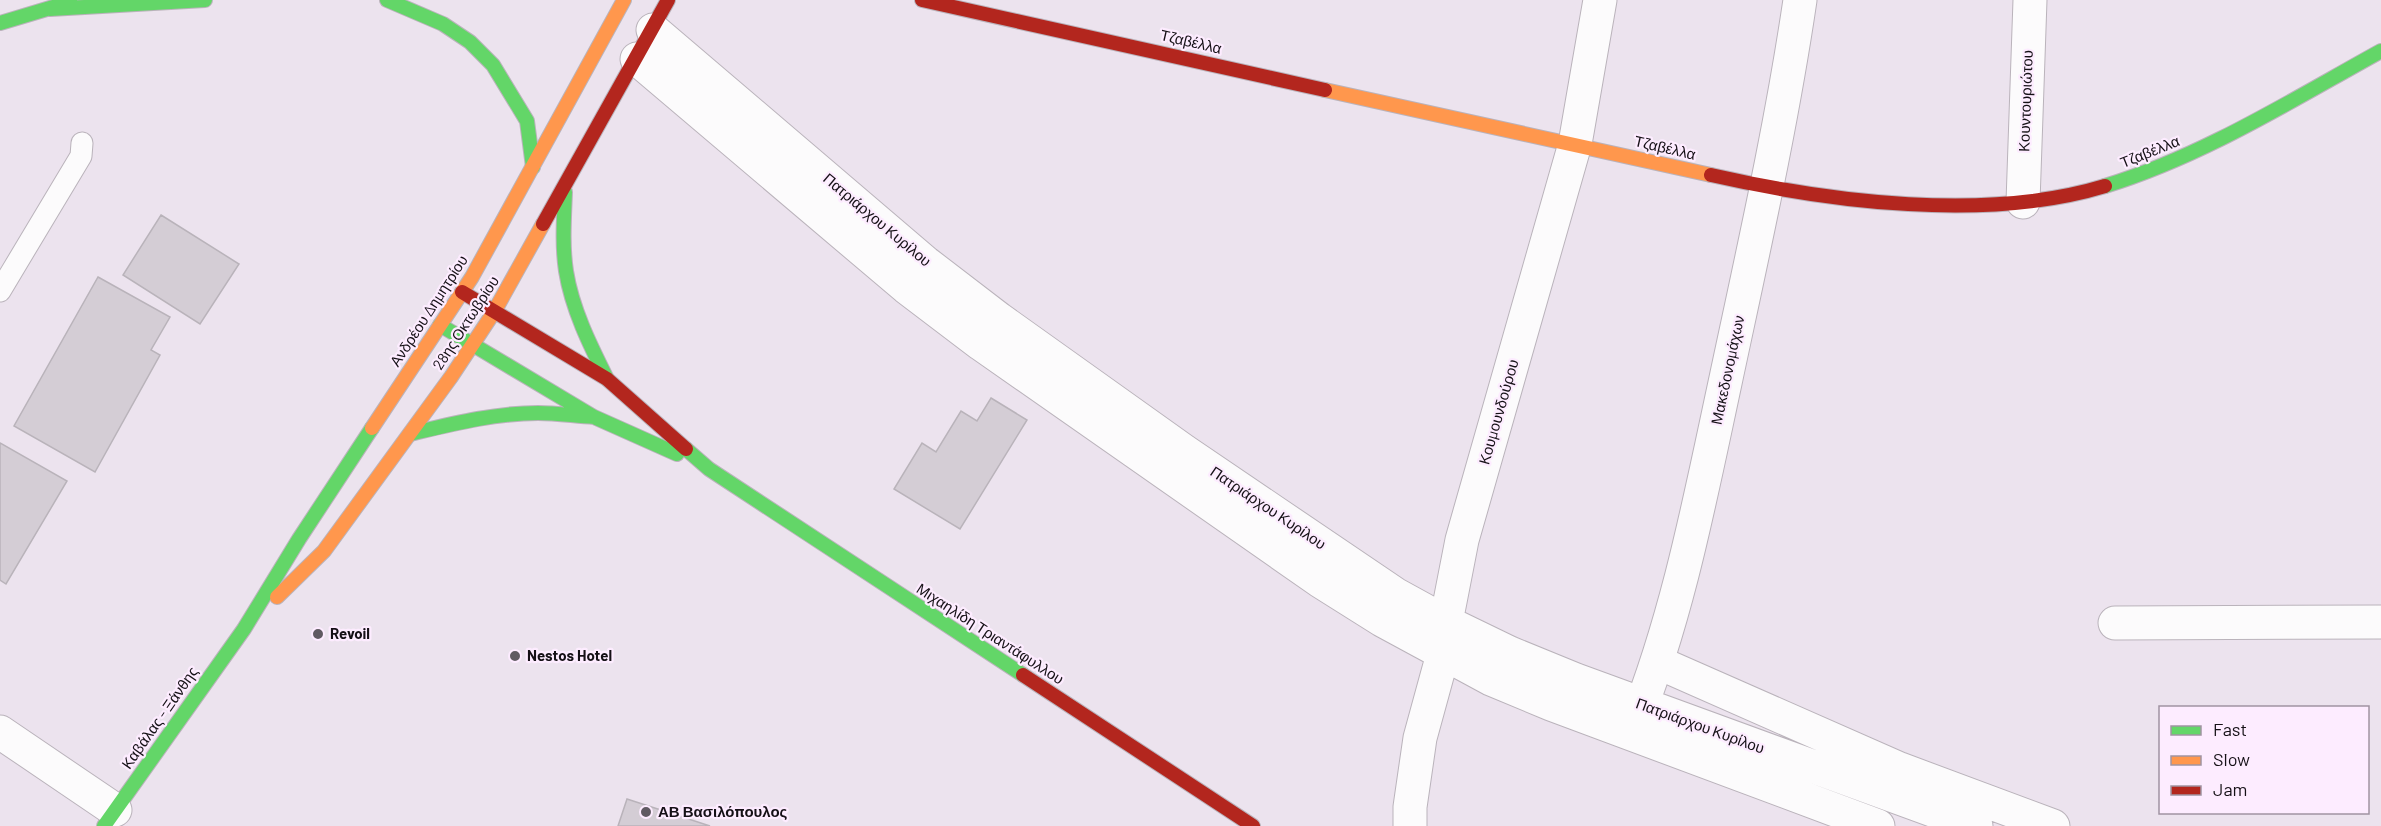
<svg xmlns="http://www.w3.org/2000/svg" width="2381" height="826" viewBox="0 0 2381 826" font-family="Barlow,sans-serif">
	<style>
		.building { fill: #d4cdd5; stroke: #b9b3ba; stroke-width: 1.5 }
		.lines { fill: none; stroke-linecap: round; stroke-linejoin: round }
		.lane-casing { stroke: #bab3bb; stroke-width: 23 }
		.street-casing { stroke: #bab3bb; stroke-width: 35 }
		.fast-casing { stroke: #bab3bb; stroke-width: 16 }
		.slow-casing { stroke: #bab3bb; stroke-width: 16 }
		.jam-casing { stroke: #bab3bb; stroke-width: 16 }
		.lane { stroke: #fcfbfc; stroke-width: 21 }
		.street { stroke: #fcfbfc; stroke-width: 33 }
		.fast { stroke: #63d668; stroke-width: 14 }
		.slow { stroke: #ff974d; stroke-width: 14 }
		.jam { stroke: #b3261e; stroke-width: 14 }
		.poi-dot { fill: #605a62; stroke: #fdecff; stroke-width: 2 }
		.labels { text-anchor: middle; stroke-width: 4.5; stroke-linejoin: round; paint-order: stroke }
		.street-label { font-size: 15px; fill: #151016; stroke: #fdecff }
		.poi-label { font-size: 15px; font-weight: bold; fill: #151016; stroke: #fdecff; text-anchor: start }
	</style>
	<rect width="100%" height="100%" fill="#ece3ee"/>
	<path class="building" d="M 161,215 L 239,264 L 200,324 L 123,275 Z
		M 98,277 L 170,317 L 151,350 L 160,355 L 95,472 L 14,426 Z
		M 991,398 L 1027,420 L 960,529 L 894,489 L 922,443 L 936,452 L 961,411 L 977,421 Z
		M 0,443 L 67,481 L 6,584 L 0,580 Z
		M 627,799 L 710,826 L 618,826 Z"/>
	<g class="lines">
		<defs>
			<path id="lane" d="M 0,291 L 81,156 L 82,143"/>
			<path id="street" d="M 653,30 L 926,263 L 999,319 L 1184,451 L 1395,594 L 1446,622 L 1510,653 L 1576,680 L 1976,826
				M 637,59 L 906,287 L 981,344 L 1320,581 L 1382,620 L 1491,679 L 1551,704 L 1878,826
				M 2023,202 L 2030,0
				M 2115,623 L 2381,622
				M 1657,662 L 1900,769 L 2053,826
				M 1634,725 C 1678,615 1700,499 1725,383 C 1752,256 1781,129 1800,0
				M 0,732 L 115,810
				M 1410,826 L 1410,807 L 1420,738 L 1443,654 L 1446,622 L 1462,540 L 1575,144 L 1600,0"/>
			<path id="fast" d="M 387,0 L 443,24 L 470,42 L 493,65 L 527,121 L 533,167
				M 50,9 L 205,0
				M 0,23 L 70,2
				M 2105,186 C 2203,156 2292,100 2381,51
				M 565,192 C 564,218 562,245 566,271 C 572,309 590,345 607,379
				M 440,325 L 594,417 L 677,454
				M 410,434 C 452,424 495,413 538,413 C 557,413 575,416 594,417
				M 686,449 L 709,469 L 1023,675
				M 104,826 L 244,629 L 299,539 L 372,428"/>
			<path id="slow" d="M 1325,90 L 1711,175
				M 372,428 L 472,277 L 624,0
				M 277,597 L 324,551 L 451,377 L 494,312 L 543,224"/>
			<path id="jam" d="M 922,0 L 1325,90
				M 1711,175 C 1830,202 1987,222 2105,186
				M 543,224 L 668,0
				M 462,292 L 607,379 L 686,449
				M 1023,675 L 1253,826"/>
		</defs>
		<use href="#lane" class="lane-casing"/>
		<use href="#street" class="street-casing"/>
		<use href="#fast" class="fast-casing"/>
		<use href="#slow" class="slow-casing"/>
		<use href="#jam" class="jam-casing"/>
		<use href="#lane" class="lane"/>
		<use href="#street" class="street"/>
		<use href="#fast" class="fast"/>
		<use href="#slow" class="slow"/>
		<use href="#jam" class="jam"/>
	</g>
	<g class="poi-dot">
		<circle cx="318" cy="634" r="6"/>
		<circle cx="515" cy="656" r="6"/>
		<circle cx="646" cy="812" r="6"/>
	</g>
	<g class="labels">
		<g class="street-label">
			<text transform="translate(1191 42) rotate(13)" y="5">Τζαβέλλα</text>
			<text transform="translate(2026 101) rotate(-88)" y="5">Κουντουριώτου</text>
			<text transform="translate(1665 148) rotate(13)" y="5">Τζαβέλλα</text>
			<text transform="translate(2150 152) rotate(-22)" y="5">Τζαβέλλα</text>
			<text transform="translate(877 220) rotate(40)" y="5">Πατριάρχου Κυρίλου</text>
			<text transform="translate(429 311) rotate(-57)" y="5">Ανδρέου Δημητρίου</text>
			<text transform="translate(466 323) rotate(-57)" y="5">28ης Οκτωβρίου</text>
			<text transform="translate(1728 370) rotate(-78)" y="5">Μακεδονομάχων</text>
			<text transform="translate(1499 412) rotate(-74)" y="5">Κουμουνδούρου</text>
			<text transform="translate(1268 508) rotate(34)" y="5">Πατριάρχου Κυρίλου</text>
			<text transform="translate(990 634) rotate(33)" y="5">Μιχαηλίδη Τριαντάφυλλου</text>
			<text transform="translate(160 718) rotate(-55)" y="5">Καβάλας - Ξάνθης</text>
			<text transform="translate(1700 726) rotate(20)" y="5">Πατριάρχου Κυρίλου</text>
		</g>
		<g class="poi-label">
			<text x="330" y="639">Revoil</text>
			<text x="527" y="661">Nestos Hotel</text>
			<text x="658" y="817">ΑΒ Βασιλόπουλος</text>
		</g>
	</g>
	<rect x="2159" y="706" width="210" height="108" fill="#fdecff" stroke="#a094a2" stroke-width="1.5"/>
	<rect x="2171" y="726" width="30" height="9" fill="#63d668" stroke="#a094a2" stroke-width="1.5"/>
	<text x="2213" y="736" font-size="18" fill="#151016">Fast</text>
	<rect x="2171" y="756" width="30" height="9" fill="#ff974d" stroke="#a094a2" stroke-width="1.5"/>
	<text x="2213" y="766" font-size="18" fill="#151016">Slow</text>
	<rect x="2171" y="786" width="30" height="9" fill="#b3261e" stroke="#a094a2" stroke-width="1.5"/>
	<text x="2213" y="796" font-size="18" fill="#151016">Jam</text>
</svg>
